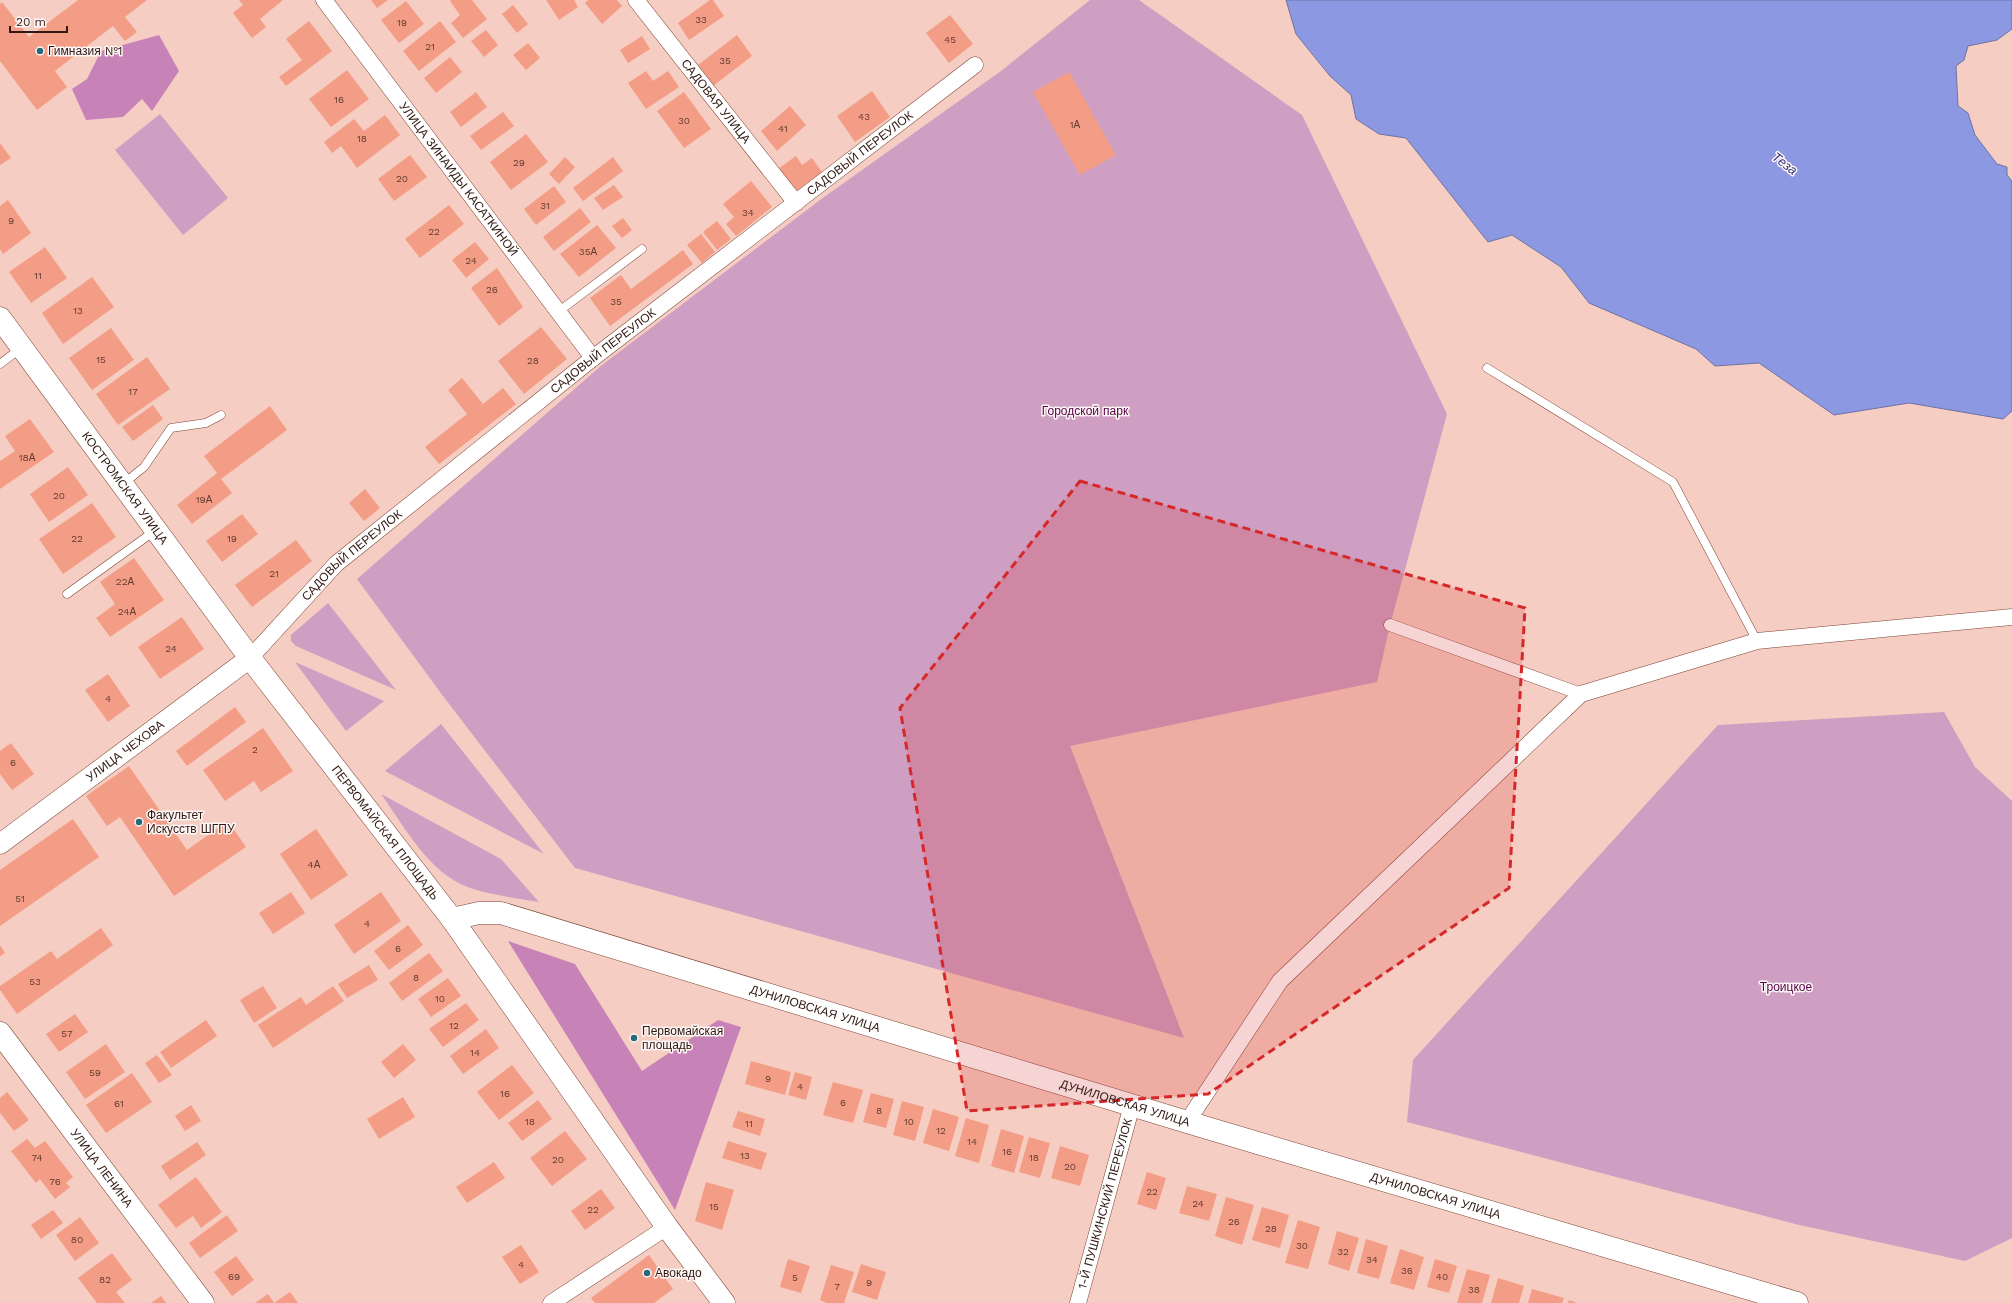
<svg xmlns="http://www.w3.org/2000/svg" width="2012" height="1303" viewBox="0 0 2012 1303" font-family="'Work Sans',sans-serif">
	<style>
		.green { fill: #ce9fc2 }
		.forest { fill: #c782b7 }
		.water { fill: #8c98e1; stroke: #7172a3 }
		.building { fill: #f39d86 }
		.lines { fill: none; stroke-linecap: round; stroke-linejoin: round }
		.service-casing { stroke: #7c4435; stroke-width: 9 }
		.pedestrian-casing { stroke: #7c4435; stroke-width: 13 }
		.minor-casing { stroke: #7c4435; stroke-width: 17 }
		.tertiary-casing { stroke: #7c4435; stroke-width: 21 }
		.secondary-casing { stroke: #7c4435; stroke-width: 23 }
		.service { stroke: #fff; stroke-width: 8 }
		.pedestrian { stroke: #fff; stroke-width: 12 }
		.minor { stroke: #fff; stroke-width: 16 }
		.tertiary { stroke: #fff; stroke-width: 20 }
		.secondary { stroke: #fff; stroke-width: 22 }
		.marked { fill: #d62828; fill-opacity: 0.2; stroke: #d62828; stroke-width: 3; stroke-dasharray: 8 5; stroke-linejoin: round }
		.poi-dot { fill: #246a7a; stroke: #fef7f5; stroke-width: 1.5 }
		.labels { text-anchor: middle; stroke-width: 3; stroke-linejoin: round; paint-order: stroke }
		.number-label { font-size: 10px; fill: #623a30 }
		.poi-label { font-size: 12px; fill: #311913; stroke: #fef7f5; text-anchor: start }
		.street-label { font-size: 12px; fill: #311913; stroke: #fef7f5 }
		.park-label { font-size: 12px; fill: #550048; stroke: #fef7f5 }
		.water-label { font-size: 13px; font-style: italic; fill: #2e3085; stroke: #fef7f5 }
	</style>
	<rect width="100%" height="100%" fill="#f6cdc2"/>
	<path class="green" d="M 1090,0 L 1139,0 L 1302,115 L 1447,414 L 1390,625 L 1377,682 L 1070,746 L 1184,1038 L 575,868 L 443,696 L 357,579 L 602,365 L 820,200 L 1001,71 Z
		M 160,114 L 228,198 L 183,235 L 115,150 Z
		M 328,603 L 396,690 L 296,646 L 291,641 L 291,635 Z
		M 295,662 L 384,701 L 346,731 Z
		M 1944,712 L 1975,767 L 2012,801 L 2012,1238 L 1965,1261 L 1795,1224 L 1407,1122 L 1413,1060 L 1718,725 Z
		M 441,724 L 544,854 L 385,771 Z
		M 381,794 L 501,859 L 539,902 C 516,898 491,895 470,888 C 428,873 405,827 381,794 Z"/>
	<path class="forest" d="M 159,35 L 179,71 L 152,111 L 142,99 L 123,117 L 86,120 L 72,89 L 87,79 L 101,51 Z
		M 508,941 L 575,964 L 642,1071 L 718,1020 L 741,1027 L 675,1210 Z"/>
	<path class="water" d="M 1286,0 L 2012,0 L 2012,29 L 1997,40 L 1968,46 L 1964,60 L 1956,66 L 1958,106 L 1968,113 L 1975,135 L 1997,164 L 2007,167 L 2007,175 L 2012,181 L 2012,411 L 2003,419 L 1909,403 L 1834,415 L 1759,363 L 1715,366 L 1696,349 L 1589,303 L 1561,267 L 1512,235 L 1488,242 L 1406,138 L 1379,134 L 1356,119 L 1351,95 L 1330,76 L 1296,34 Z"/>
	<path class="building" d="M 78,0 L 147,0 L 125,17 L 137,32 L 125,41 L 113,26 L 55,71 L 67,87 L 37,110 L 0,61 L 0,4 L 2,2 L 29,37 Z
		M 239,0 L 283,0 L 260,19 L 266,27 L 252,38 L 233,13 L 243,5 Z
		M 371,0 L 388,0 L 377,8 Z
		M 451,0 L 472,0 L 487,19 L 463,38 L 451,23 L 460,15 L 450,1 Z
		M 546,0 L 574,0 L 578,7 L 559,20 Z
		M 588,0 L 617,0 L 622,6 L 602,24 L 585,3 Z
		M 710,0 L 713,0 L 724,16 L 689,40 L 678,23 Z
		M 406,1 L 424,24 L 399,43 L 381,20 Z
		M 513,5 L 528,24 L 517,33 L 502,14 Z
		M 950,15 L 973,44 L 949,63 L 926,33 Z
		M 309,21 L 332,51 L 286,86 L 279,77 L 302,60 L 286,39 Z
		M 440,21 L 456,42 L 419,71 L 403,51 Z
		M 486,30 L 498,45 L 484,57 L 471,41 Z
		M 737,35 L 752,56 L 713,86 L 698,65 Z
		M 642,36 L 650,49 L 628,63 L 620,50 Z
		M 528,43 L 540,58 L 526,70 L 513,55 Z
		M 450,57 L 462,72 L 436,93 L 424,78 Z
		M 347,70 L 369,99 L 331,127 L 309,99 Z
		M 646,71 L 653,81 L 668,71 L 679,87 L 646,109 L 628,83 Z
		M 1069,72 L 1116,155 L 1080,175 L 1033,92 Z
		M 872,91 L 890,117 L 855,142 L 837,116 Z
		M 476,92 L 487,107 L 461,127 L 450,112 Z
		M 684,92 L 711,129 L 684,148 L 657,111 Z
		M 790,106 L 806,125 L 777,151 L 761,131 Z
		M 503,112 L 514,126 L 481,150 L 470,136 Z
		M 385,115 L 400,135 L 357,168 L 341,146 L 332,153 L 324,142 L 354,119 L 364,131 Z
		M 526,134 L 548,162 L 511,190 L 490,162 Z
		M 0,143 L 11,158 L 0,165 Z
		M 410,155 L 427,177 L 394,201 L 378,179 Z
		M 796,156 L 802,165 L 812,158 L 822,172 L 795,192 L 778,169 Z
		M 565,157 L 575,167 L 559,184 L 549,174 Z
		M 613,157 L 623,171 L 583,201 L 573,188 Z
		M 751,181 L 772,207 L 736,236 L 726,224 L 734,217 L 723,204 Z
		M 614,185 L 623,197 L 603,210 L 594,198 Z
		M 554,186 L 566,202 L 536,225 L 524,209 Z
		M 8,200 L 31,233 L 3,254 L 0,249 L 0,206 Z
		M 449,205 L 464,224 L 420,258 L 405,239 Z
		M 580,208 L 591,222 L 554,251 L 543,237 Z
		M 623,218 L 632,230 L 622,238 L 612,226 Z
		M 717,221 L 731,239 L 717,250 L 703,232 Z
		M 597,225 L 616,248 L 579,277 L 560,254 Z
		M 701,234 L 715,252 L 702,263 L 687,245 Z
		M 475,242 L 489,259 L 466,278 L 452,260 Z
		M 45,247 L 67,278 L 31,303 L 9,272 Z
		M 683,250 L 693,264 L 610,326 L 590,298 L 621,275 L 631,289 Z
		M 497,268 L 523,307 L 499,326 L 471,288 Z
		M 92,277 L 114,307 L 63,344 L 42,313 Z
		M 541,327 L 567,359 L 524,394 L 498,361 Z
		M 111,328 L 134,360 L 92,390 L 69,358 Z
		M 147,357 L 170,389 L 118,425 L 96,394 Z
		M 462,378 L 483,404 L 503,388 L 516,404 L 439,464 L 425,447 L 467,414 L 448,390 Z
		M 153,405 L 163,419 L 133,441 L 122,427 Z
		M 270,406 L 287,430 L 221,479 L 232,493 L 192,524 L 177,505 L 217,473 L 204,456 Z
		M 30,419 L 54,452 L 0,489 L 0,461 L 15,451 L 5,436 Z
		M 68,467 L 88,495 L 49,522 L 30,494 Z
		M 365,489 L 380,508 L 364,521 L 349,503 Z
		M 92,503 L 116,537 L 63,574 L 39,539 Z
		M 242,514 L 258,534 L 222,562 L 206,541 Z
		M 296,540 L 312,561 L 252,607 L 235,585 Z
		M 134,558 L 164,600 L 110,637 L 96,618 L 115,604 L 100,582 Z
		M 182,617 L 204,649 L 160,679 L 138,647 Z
		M 108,674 L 130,706 L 108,722 L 85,690 Z
		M 235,707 L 246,722 L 187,766 L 176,751 Z
		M 263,728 L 293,771 L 261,792 L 254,781 L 225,801 L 203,770 Z
		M 11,743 L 34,774 L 12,790 L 0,774 L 0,751 Z
		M 129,766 L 187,850 L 228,821 L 246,847 L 174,896 L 120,817 L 107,826 L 86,796 Z
		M 73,819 L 99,857 L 0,926 L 0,870 Z
		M 316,829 L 348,875 L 311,900 L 280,854 Z
		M 291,892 L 305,913 L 273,934 L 259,913 Z
		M 381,892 L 401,921 L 354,954 L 334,925 Z
		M 408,925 L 423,945 L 389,970 L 374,951 Z
		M 101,928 L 113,945 L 17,1014 L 0,990 L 0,986 L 51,951 L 57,959 Z
		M 0,945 L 5,953 L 0,956 Z
		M 429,953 L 443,971 L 402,1001 L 389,983 Z
		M 369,965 L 378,980 L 347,998 L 338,984 Z
		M 448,978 L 461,996 L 431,1017 L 418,999 Z
		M 263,986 L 277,1008 L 254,1023 L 240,1000 Z
		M 333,986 L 344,1001 L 273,1048 L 258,1025 L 301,997 L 306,1005 Z
		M 466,1003 L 479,1020 L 443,1047 L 429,1029 Z
		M 75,1014 L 88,1032 L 59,1052 L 46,1034 Z
		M 206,1020 L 217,1036 L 171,1068 L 160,1052 Z
		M 486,1029 L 499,1048 L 463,1074 L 450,1056 Z
		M 106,1044 L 125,1072 L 85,1099 L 66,1072 Z
		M 403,1044 L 416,1060 L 394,1078 L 381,1062 Z
		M 157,1055 L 172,1075 L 159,1083 L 145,1063 Z
		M 751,1061 L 791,1072 L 785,1095 L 745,1084 Z
		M 512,1065 L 534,1093 L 499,1120 L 477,1092 Z
		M 795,1072 L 812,1077 L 806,1100 L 788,1095 Z
		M 132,1073 L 152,1102 L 106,1133 L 86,1105 Z
		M 833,1082 L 863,1090 L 853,1123 L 823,1115 Z
		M 7,1092 L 29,1120 L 14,1131 L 0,1113 L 0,1098 Z
		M 871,1093 L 894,1099 L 886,1128 L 863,1122 Z
		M 403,1097 L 415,1117 L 379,1139 L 367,1119 Z
		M 538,1100 L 552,1119 L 522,1141 L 508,1123 Z
		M 902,1101 L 924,1107 L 915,1141 L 893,1135 Z
		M 191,1105 L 201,1121 L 185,1131 L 175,1116 Z
		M 933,1109 L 959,1117 L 949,1151 L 923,1143 Z
		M 738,1111 L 765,1119 L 760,1136 L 732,1127 Z
		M 966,1118 L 989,1125 L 979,1163 L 955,1156 Z
		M 1001,1129 L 1024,1136 L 1014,1173 L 991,1166 Z
		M 565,1131 L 587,1159 L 552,1186 L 530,1158 Z
		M 1029,1137 L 1050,1143 L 1040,1178 L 1019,1172 Z
		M 27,1139 L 35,1148 L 45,1141 L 73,1177 L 66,1183 L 70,1187 L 55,1199 L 40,1179 L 36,1183 L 11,1151 Z
		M 728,1141 L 767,1153 L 761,1170 L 722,1158 Z
		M 197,1142 L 206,1155 L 170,1180 L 161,1166 Z
		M 1060,1146 L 1089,1155 L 1080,1186 L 1051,1178 Z
		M 494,1162 L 505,1178 L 467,1203 L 456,1187 Z
		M 1147,1172 L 1166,1178 L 1156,1210 L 1137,1204 Z
		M 196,1177 L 222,1212 L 201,1228 L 193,1216 L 176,1228 L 158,1205 Z
		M 706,1182 L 734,1190 L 722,1230 L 695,1221 Z
		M 1187,1186 L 1217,1194 L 1209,1221 L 1179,1213 Z
		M 601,1189 L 615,1208 L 585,1230 L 571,1211 Z
		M 1226,1197 L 1254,1205 L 1242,1245 L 1215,1236 Z
		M 1262,1207 L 1289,1215 L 1280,1248 L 1252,1240 Z
		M 53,1210 L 63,1223 L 41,1239 L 31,1225 Z
		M 227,1215 L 238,1231 L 200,1258 L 189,1243 Z
		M 80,1217 L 99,1243 L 75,1261 L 56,1235 Z
		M 1298,1220 L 1320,1227 L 1308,1269 L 1285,1263 Z
		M 1337,1231 L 1359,1238 L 1349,1271 L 1328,1264 Z
		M 1366,1239 L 1388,1246 L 1379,1279 L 1357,1273 Z
		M 521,1245 L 539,1272 L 520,1284 L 502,1257 Z
		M 1400,1249 L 1424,1257 L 1414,1290 L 1390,1283 Z
		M 112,1253 L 132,1280 L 116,1292 L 125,1303 L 97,1303 L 78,1278 Z
		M 649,1255 L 673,1289 L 654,1303 L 595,1303 L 591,1298 Z
		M 236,1256 L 254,1280 L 232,1296 L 214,1272 Z
		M 788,1259 L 810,1266 L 801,1293 L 780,1287 Z
		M 1435,1259 L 1457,1266 L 1449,1293 L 1427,1287 Z
		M 861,1264 L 886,1272 L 877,1300 L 852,1292 Z
		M 831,1265 L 854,1272 L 844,1303 L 827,1303 L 820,1300 Z
		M 1467,1269 L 1490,1275 L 1482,1303 L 1457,1303 Z
		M 1498,1278 L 1524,1286 L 1519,1303 L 1491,1303 Z
		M 1532,1289 L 1564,1298 L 1562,1303 L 1528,1303 Z
		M 290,1292 L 298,1303 L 255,1303 L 268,1294 L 274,1303 Z
		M 161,1296 L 166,1303 L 151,1303 Z
		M 1569,1300 L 1577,1303 L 1568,1303 Z"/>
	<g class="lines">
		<defs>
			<path id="service" d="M 558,312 L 642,249
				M 0,364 L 21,348
				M 1487,368 L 1673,482 L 1757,641
				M 123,484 L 144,467 L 171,428 L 206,423 L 221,415
				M 67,594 L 156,530"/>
			<path id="pedestrian" d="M 1390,625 L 1581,694"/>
			<g id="minor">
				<path id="s1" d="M 324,0 L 593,358"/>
				<path id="s2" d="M 636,0 L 796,203"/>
				<path id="s3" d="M 250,658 L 336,564 L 593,358 L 975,65"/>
				<path d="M 1187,1122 L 1280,981 L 1581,694 L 1757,641 L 2012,617"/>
				<path d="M 551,1303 L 667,1227"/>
				<path id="s4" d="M 1078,1303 L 1132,1105"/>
			</g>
			<g id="tertiary">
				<path id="s5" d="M 0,844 L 250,658"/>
			</g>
			<g id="secondary">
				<path id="s6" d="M 0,318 L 250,658 L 452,919 L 667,1227 L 724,1303"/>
				<path id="s7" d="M 452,919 L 479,913 L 501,913 L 1187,1122 L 1797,1303"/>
				<path id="s8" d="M 0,1033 L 203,1303"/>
			</g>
		</defs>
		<use href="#service" class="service-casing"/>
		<use href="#pedestrian" class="pedestrian-casing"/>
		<use href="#minor" class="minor-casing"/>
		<use href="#tertiary" class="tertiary-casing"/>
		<use href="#secondary" class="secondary-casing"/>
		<use href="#service" class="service"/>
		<use href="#pedestrian" class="pedestrian"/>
		<use href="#minor" class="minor"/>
		<use href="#tertiary" class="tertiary"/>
		<use href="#secondary" class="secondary"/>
	</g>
	<path class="marked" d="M 1080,481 L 1525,608 L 1509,888 L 1208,1094 L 967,1111 L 900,708 Z"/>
	<g class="poi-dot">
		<circle cx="40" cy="51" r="4"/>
		<circle cx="139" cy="822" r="4"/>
		<circle cx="634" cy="1038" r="4"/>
		<circle cx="647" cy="1273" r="4"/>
	</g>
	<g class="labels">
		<g class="number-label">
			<text x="701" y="23">33</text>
			<text x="402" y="26">19</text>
			<text x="950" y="43">45</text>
			<text x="430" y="50">21</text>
			<text x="725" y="64">35</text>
			<text x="339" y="103">16</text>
			<text x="864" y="120">43</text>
			<text x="684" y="124">30</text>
			<text x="1075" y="128">1А</text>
			<text x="783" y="132">41</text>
			<text x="362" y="142">18</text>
			<text x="519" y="166">29</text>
			<text x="402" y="182">20</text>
			<text x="545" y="209">31</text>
			<text x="748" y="216">34</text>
			<text x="11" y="224">9</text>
			<text x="434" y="235">22</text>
			<text x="588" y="255">35А</text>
			<text x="471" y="264">24</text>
			<text x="38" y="279">11</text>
			<text x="492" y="293">26</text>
			<text x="616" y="305">35</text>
			<text x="78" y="314">13</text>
			<text x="101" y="363">15</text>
			<text x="533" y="364">28</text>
			<text x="133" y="395">17</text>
			<text x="27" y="461">18А</text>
			<text x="59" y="499">20</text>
			<text x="204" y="503">19А</text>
			<text x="77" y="542">22</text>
			<text x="232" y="542">19</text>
			<text x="274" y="577">21</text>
			<text x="125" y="585">22А</text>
			<text x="127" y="615">24А</text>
			<text x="171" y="652">24</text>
			<text x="108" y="702">4</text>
			<text x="255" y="753">2</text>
			<text x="13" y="766">6</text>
			<text x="314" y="868">4А</text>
			<text x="20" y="902">51</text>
			<text x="367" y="927">4</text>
			<text x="398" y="952">6</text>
			<text x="416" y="981">8</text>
			<text x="35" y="985">53</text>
			<text x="440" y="1002">10</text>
			<text x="454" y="1029">12</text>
			<text x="67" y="1037">57</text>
			<text x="475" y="1056">14</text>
			<text x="95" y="1076">59</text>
			<text x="768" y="1082">9</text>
			<text x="800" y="1090">4</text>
			<text x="505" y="1097">16</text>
			<text x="843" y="1106">6</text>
			<text x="119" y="1107">61</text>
			<text x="879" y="1114">8</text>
			<text x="530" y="1125">18</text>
			<text x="909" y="1125">10</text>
			<text x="749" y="1127">11</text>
			<text x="941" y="1134">12</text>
			<text x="972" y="1145">14</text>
			<text x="1007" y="1155">16</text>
			<text x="745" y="1159">13</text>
			<text x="37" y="1161">74</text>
			<text x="1034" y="1161">18</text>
			<text x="558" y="1163">20</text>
			<text x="1070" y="1170">20</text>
			<text x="55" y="1185">76</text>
			<text x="1152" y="1195">22</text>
			<text x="1198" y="1207">24</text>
			<text x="714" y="1210">15</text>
			<text x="593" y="1213">22</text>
			<text x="1234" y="1225">26</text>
			<text x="1271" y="1232">28</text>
			<text x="77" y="1243">80</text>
			<text x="1302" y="1249">30</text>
			<text x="1343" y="1255">32</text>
			<text x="1372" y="1263">34</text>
			<text x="521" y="1268">4</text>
			<text x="1407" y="1274">36</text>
			<text x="234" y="1280">69</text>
			<text x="1442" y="1280">40</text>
			<text x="795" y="1281">5</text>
			<text x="105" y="1283">82</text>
			<text x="869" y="1286">9</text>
			<text x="837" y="1290">7</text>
			<text x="1474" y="1293">38</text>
		</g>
		<g class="poi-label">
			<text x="48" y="55">Гимназия №1</text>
			<text x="147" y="819">Факультет<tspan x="147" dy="14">Искусств ШГПУ</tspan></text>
			<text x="642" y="1035">Первомайская<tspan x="642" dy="14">площадь</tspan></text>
			<text x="655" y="1277">Авокадо</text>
		</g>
		<g class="street-label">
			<text dy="4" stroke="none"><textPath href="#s2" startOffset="129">САДОВАЯ УЛИЦА</textPath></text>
			<text dy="4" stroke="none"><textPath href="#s3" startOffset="793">САДОВЫЙ ПЕРЕУЛОК</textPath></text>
			<text dy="4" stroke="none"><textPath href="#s1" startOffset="224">УЛИЦА ЗИНАИДЫ КАСАТКИНОЙ</textPath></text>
			<text dy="4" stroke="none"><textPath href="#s3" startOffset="469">САДОВЫЙ ПЕРЕУЛОК</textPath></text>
			<text dy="4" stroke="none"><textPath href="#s6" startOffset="211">КОСТРОМСКАЯ УЛИЦА</textPath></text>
			<text dy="4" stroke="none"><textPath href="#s3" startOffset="145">САДОВЫЙ ПЕРЕУЛОК</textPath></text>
			<text dy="4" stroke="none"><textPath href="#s5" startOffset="156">УЛИЦА ЧЕХОВА</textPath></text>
			<text dy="4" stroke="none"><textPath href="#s6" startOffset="643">ПЕРВОМАЙСКАЯ ПЛОЩАДЬ</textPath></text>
			<text dy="4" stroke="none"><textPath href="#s7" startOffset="378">ДУНИЛОВСКАЯ УЛИЦА</textPath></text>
			<text dy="4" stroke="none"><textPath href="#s7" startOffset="702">ДУНИЛОВСКАЯ УЛИЦА</textPath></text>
			<text dy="4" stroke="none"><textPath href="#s8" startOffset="169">УЛИЦА ЛЕНИНА</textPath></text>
			<text dy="4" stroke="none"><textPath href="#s7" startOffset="1026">ДУНИЛОВСКАЯ УЛИЦА</textPath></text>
			<text dy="4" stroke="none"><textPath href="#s4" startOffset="103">1-Й ПУШКИНСКИЙ ПЕРЕУЛОК</textPath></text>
		</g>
		<g class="park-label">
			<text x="1085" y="415">Городской парк</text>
			<text x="1786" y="991">Троицкое</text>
		</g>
		<g class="water-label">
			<text transform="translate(1785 163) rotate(38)" y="5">Теза</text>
		</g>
	</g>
	<path d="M10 26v6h57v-6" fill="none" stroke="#311913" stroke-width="2"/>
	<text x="16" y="26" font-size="12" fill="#311913" stroke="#fef7f5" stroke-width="3" paint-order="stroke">20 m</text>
</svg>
